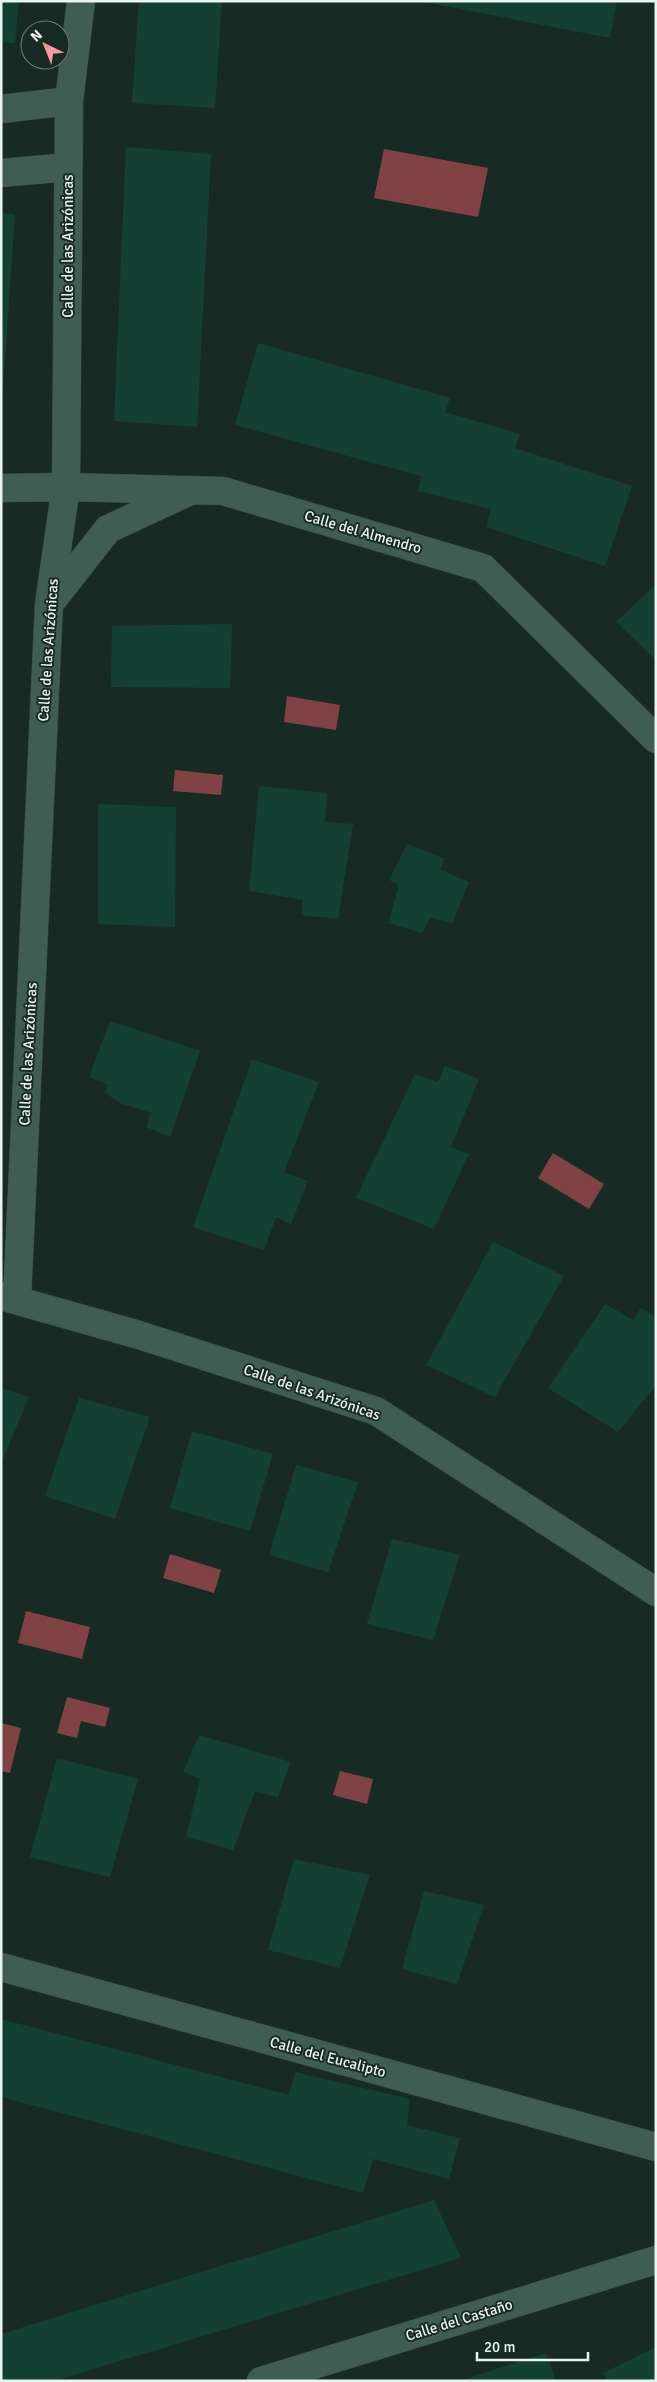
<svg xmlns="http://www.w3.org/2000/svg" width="657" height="2382" viewBox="0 0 657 2382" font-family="Signika,sans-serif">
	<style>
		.water { fill: #814244 }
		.building { fill: #144033 }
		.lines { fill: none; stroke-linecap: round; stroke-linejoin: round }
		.minor-casing { stroke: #344740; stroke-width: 29 }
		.minor { stroke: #3f5d52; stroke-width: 28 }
		.labels { text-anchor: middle; stroke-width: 4; stroke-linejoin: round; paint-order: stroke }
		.street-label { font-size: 15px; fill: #e8f4ef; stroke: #172b24 }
	</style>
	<rect width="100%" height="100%" fill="#172b24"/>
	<path class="water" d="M 384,149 L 488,168 L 478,217 L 374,198 Z
		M 287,696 L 340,705 L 336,730 L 284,722 Z
		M 175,770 L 223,775 L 221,795 L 173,791 Z
		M 553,1153 L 604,1184 L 589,1209 L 538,1178 Z
		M 170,1554 L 221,1570 L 214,1593 L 163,1578 Z
		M 26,1611 L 90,1627 L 82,1659 L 18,1643 Z
		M 67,1697 L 110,1708 L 105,1727 L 81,1721 L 77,1738 L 57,1733 Z
		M 1,1723 L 21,1728 L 10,1773 L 1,1771 Z
		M 340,1771 L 373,1779 L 367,1804 L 333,1795 Z"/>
	<path class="building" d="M 1,1 L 19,1 L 15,43 L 1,42 Z
		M 139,1 L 222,1 L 215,108 L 132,103 Z
		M 420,1 L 617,1 L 610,38 Z
		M 126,147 L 211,154 L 197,427 L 114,421 Z
		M 1,213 L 15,214 L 3,390 L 1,390 Z
		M 258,343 L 450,398 L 445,412 L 520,434 L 515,448 L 632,486 L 605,566 L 486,527 L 491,509 L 418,491 L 421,476 L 235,425 Z
		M 656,584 L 656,660 L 616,622 Z
		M 232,624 L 230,688 L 111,687 L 112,626 Z
		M 259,786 L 327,793 L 325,822 L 353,824 L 338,919 L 301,915 L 303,900 L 249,891 Z
		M 98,804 L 176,807 L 175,927 L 98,924 Z
		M 407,844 L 444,858 L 441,870 L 469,882 L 452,924 L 431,917 L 422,933 L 388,923 L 399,885 L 389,880 Z
		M 110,1021 L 200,1051 L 170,1137 L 146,1127 L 151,1113 L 120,1103 L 105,1093 L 108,1085 L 89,1077 Z
		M 252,1059 L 319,1082 L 284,1172 L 308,1181 L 291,1224 L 276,1217 L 264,1250 L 193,1227 Z
		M 445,1066 L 479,1079 L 451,1147 L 469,1154 L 434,1229 L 356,1198 L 415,1074 L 438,1082 Z
		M 493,1242 L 564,1276 L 495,1397 L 426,1365 Z
		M 605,1304 L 633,1320 L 641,1308 L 656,1317 L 656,1385 L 618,1432 L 548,1388 Z
		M 1,1388 L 29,1397 L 3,1459 L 1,1459 Z
		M 79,1398 L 150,1417 L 115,1519 L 45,1496 Z
		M 192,1431 L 273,1454 L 250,1531 L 170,1508 Z
		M 296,1465 L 358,1482 L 328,1572 L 269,1555 Z
		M 392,1539 L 460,1555 L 433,1640 L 367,1624 Z
		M 199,1735 L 291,1762 L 278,1797 L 255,1791 L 233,1850 L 186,1837 L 200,1779 L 183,1772 Z
		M 57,1758 L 138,1779 L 110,1877 L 30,1857 Z
		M 294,1859 L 370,1875 L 340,1968 L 268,1950 Z
		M 424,1891 L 484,1905 L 457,1984 L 402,1969 Z
		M 1,2019 L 289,2095 L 295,2072 L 410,2099 L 407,2125 L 460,2138 L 449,2179 L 373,2159 L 363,2193 L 1,2097 Z
		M 434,2200 L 461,2258 L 54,2381 L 1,2381 L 1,2334 Z
		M 656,2347 L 656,2381 L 607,2381 L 603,2373 Z
		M 546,2353 L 556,2381 L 462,2381 L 462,2380 Z"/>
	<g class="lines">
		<defs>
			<path id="minor" d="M 1,109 L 69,101
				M 1,173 L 68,167
				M 1,488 L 66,487 L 223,491 L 483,568 L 656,739
				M 50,603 L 108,529 L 186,493
				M 1,1296 L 139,1335 L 376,1411 L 656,1592
				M 17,1299 L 49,604 L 66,487 L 69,101 L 81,1
				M 1,1967 L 656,2147
				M 261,2381 L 656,2260"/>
		</defs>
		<use href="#minor" class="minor-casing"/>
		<use href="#minor" class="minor"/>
	</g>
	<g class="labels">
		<g class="street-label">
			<text transform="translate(68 246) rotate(-90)" y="5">Calle de las Arizónicas</text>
			<text transform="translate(363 532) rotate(16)" y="5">Calle del Almendro</text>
			<text transform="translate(48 650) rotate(-86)" y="5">Calle de las Arizónicas</text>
			<text transform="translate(28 1054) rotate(-87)" y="5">Calle de las Arizónicas</text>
			<text transform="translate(312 1392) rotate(19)" y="5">Calle de las Arizónicas</text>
			<text transform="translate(328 2057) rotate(15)" y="5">Calle del Eucalipto</text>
			<text transform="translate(459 2320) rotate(-17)" y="5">Calle del Castaño</text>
		</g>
	</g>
	<rect width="657" height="2382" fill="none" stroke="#e8f4ef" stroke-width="5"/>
	<g transform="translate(45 45) rotate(317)"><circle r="24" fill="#172b24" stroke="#6b7b75"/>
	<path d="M0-4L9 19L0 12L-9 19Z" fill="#f59b9c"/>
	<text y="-8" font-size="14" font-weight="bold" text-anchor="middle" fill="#e8f4ef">N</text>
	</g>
	<path d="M477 2352v8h111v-8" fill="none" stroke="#e8f4ef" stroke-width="2.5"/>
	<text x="484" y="2352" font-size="15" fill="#e8f4ef" stroke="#172b24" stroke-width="4" paint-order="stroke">20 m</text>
</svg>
